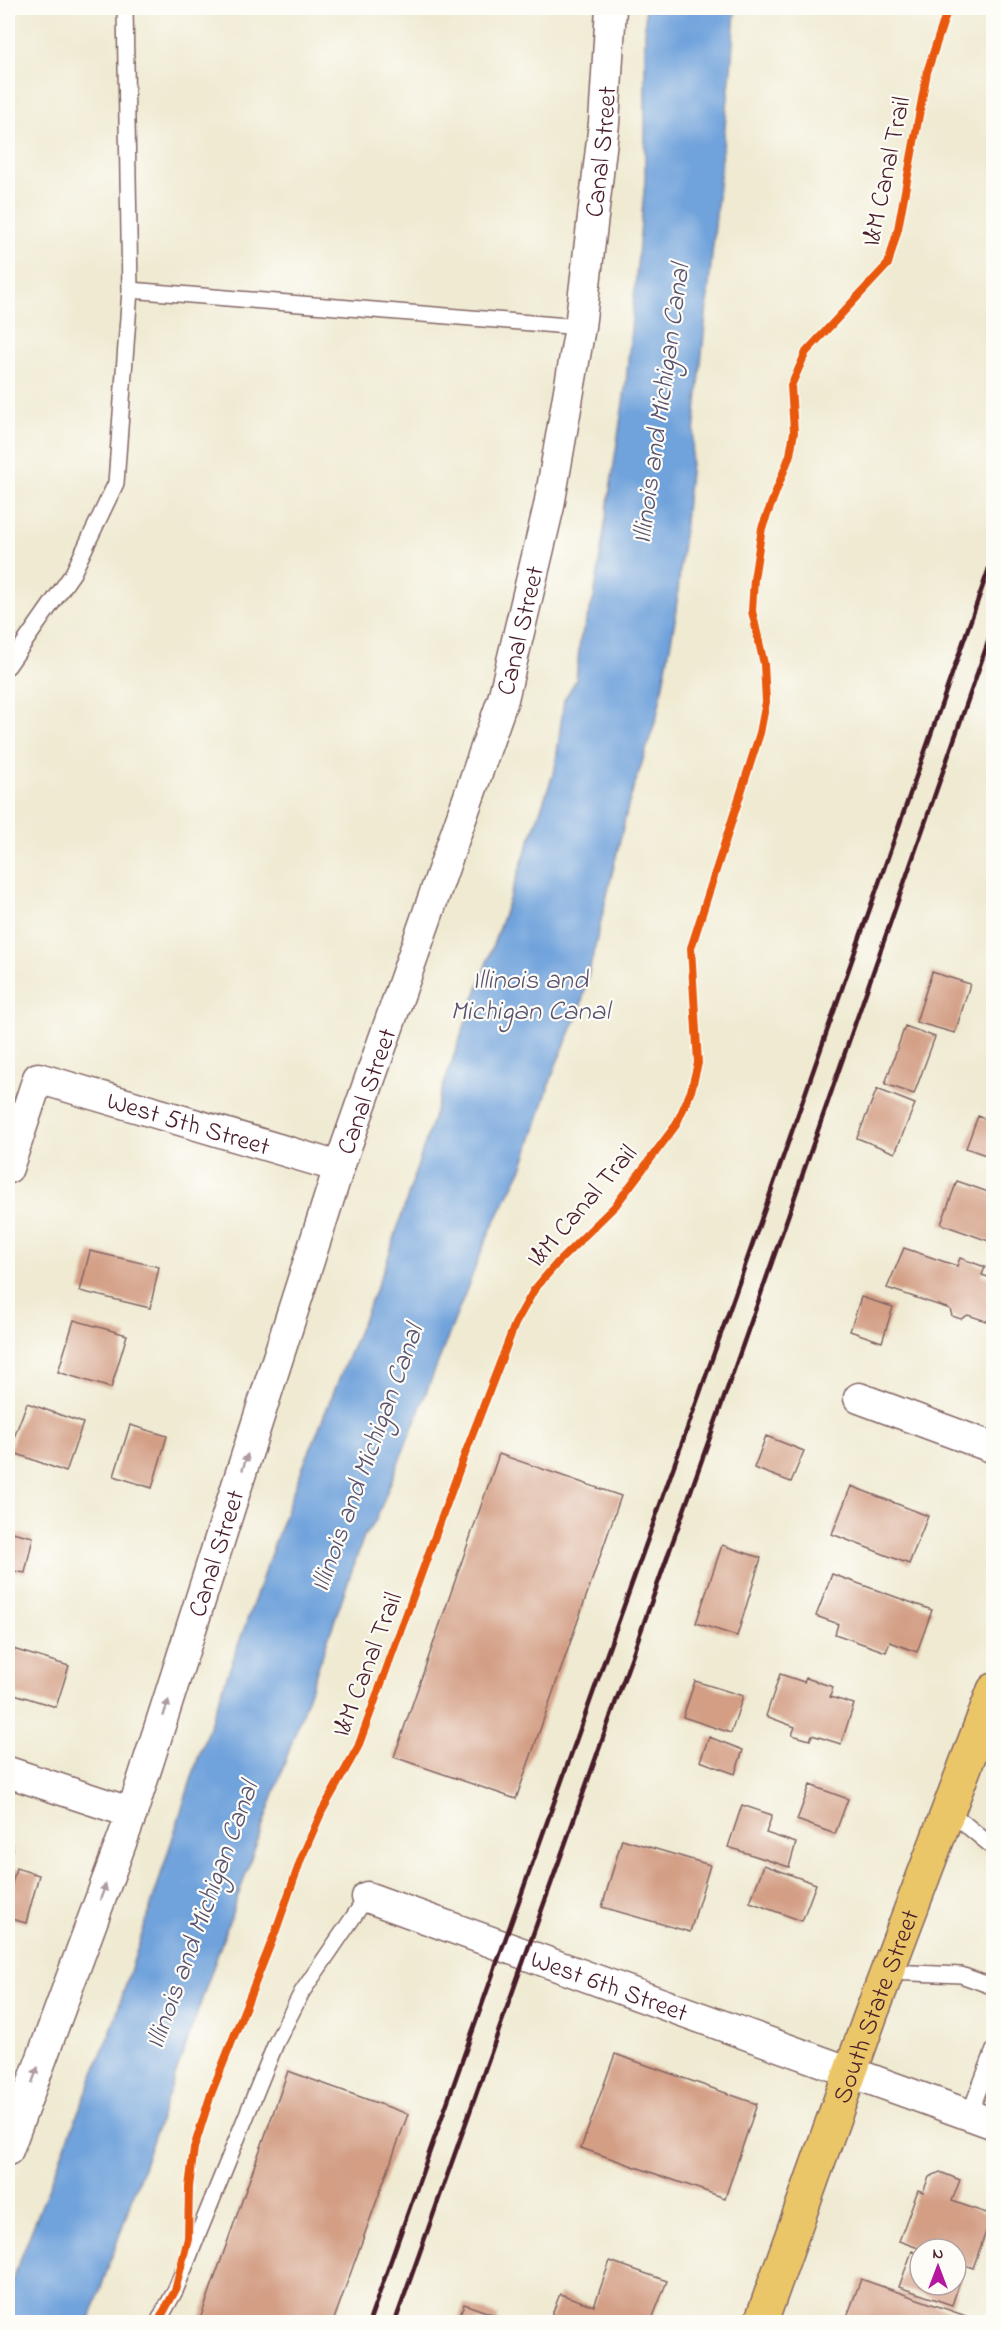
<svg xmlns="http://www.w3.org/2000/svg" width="1001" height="2330" viewBox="0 0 1001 2330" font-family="'Indie Flower',sans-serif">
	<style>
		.water { fill: #6fa2db; stroke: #5c6083; stroke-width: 1.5 }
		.building { fill: #d39e84 }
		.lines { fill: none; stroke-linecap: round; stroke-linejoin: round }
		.lane-casing { stroke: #846665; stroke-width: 18 }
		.street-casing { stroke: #846665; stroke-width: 33 }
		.primary-casing { stroke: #846665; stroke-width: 36 }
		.lane { stroke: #fff; stroke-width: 15 }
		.street { stroke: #fff; stroke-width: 30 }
		.primary { stroke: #ebc669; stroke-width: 33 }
		.rail { stroke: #4a1f2b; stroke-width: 4.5 }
		.cycleway-casing { stroke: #fdfcf7; stroke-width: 11 }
		.cycleway { stroke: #e8590c; stroke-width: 8 }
		.oneway { fill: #ae9aa0 }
		.labels { text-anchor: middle; stroke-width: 4.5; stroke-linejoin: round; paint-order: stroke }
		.street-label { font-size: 26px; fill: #4a1f2b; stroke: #fdfcf7 }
		.water-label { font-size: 27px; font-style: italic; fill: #595371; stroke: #fdfcf7 }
	</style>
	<rect width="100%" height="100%" fill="#fdfcf7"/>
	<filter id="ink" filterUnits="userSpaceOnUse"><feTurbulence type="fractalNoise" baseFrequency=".0167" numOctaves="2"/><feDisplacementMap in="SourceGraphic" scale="12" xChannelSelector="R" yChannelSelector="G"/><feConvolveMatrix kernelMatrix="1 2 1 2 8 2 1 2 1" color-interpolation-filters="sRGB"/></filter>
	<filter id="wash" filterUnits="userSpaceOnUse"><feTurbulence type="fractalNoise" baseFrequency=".008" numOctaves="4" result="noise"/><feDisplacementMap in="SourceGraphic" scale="24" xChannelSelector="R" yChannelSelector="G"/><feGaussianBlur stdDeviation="1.35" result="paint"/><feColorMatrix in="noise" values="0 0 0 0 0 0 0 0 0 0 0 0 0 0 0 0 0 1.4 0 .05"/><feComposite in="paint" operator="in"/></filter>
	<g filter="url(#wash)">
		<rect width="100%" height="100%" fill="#efead1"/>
		<path class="water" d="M 645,8 L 735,8 L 732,58 L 675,620 L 657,716 L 628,806 L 580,1010 L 555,1067 L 523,1166 L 488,1235 L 376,1520 L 364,1536 L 89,2322 L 8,2322 L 8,2292 L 11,2283 L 114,2022 L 200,1752 L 294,1489 L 386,1264 L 444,1084 L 555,769 L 564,700 L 576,680 L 580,640 L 594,598 L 626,383 L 645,181 Z"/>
		<g id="blocks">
			<path class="building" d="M 932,972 L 970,984 L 955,1033 L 916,1022 Z
				M 905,1026 L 935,1037 L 914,1094 L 885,1084 Z
				M 877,1089 L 915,1104 L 895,1153 L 857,1138 Z
				M 994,1099 L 994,1158 L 966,1148 L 978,1116 L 986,1120 Z
				M 957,1181 L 994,1194 L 994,1243 L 941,1224 Z
				M 904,1248 L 957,1266 L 960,1258 L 985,1267 L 982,1275 L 994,1279 L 992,1323 L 968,1315 L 961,1319 L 952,1316 L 950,1309 L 887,1288 Z
				M 90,1251 L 159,1267 L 150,1308 L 80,1291 Z
				M 861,1297 L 893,1307 L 882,1342 L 850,1331 Z
				M 74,1320 L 127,1335 L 111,1388 L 58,1372 Z
				M 27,1403 L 83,1423 L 66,1472 L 9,1451 Z
				M 130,1425 L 167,1436 L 152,1488 L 114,1476 Z
				M 766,1436 L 804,1451 L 791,1482 L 754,1468 Z
				M 499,1454 L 621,1496 L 516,1799 L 394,1757 Z
				M 851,1486 L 928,1516 L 909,1564 L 832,1534 Z
				M 8,1531 L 33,1537 L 25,1573 L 8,1570 Z
				M 722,1545 L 761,1558 L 737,1636 L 696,1623 Z
				M 832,1574 L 932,1610 L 917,1652 L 890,1642 L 886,1652 L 835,1634 L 838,1624 L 816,1616 Z
				M 13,1649 L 69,1666 L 56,1707 L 8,1692 L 8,1665 Z
				M 780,1674 L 804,1682 L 806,1678 L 833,1687 L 830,1697 L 854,1704 L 841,1744 L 812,1735 L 810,1740 L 792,1735 L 795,1727 L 766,1716 Z
				M 695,1681 L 743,1696 L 731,1733 L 683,1717 Z
				M 709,1737 L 743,1750 L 735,1774 L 700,1761 Z
				M 810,1785 L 848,1799 L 835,1834 L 797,1820 Z
				M 742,1805 L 772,1815 L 766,1833 L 796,1843 L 789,1867 L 728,1847 Z
				M 622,1839 L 710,1865 L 690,1932 L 602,1907 Z
				M 8,1847 L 13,1849 L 8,1864 Z
				M 764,1865 L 816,1884 L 802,1921 L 750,1902 Z
				M 16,1868 L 39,1875 L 26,1923 L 8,1918 L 8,1899 Z
				M 615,2054 L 757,2104 L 725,2198 L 581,2148 Z
				M 288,2071 L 408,2114 L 333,2322 L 199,2322 Z
				M 940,2172 L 960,2180 L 952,2201 L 992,2215 L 973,2268 L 956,2262 L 956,2249 L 921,2249 L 899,2241 L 918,2190 L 923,2192 L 929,2177 Z
				M 912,2251 L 920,2254 L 920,2285 L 956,2285 L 956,2266 L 964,2269 L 952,2305 L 899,2287 Z
				M 610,2261 L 667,2281 L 651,2322 L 549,2322 L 560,2294 L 594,2306 Z
				M 861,2279 L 983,2322 L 845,2322 Z
				M 464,2304 L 498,2316 L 496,2322 L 457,2322 Z"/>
		</g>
	</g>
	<g filter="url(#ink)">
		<use href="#blocks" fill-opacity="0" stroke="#846665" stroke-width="1.5"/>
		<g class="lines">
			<defs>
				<path id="lane" d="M 130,290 L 580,327
					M 8,666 L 73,573 L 116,483 L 130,290 L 125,8
					M 949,1811 L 994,1848
					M 889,1972 L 961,1975 L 994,1987
					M 969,2115 L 994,2050
					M 158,2322 L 175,2291 L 276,2043 L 302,1992 L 367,1897"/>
				<g id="street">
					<path id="s1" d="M 8,1168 L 38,1078 L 339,1167"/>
					<path d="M 859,1398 L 994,1448"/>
					<path d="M 8,1772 L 132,1813"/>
					<path id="s2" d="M 367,1897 L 994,2124"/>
					<path id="s3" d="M 8,2150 L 132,1813 L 339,1167 L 503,699 L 549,506 L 580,327 L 604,123 L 611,8"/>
				</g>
				<g id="primary">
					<path id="s4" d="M 761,2322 L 870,2017 L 994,1690"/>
				</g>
			</defs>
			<use href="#lane" class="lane-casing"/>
			<use href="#street" class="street-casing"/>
			<use href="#primary" class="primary-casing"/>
			<use href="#lane" class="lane"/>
			<use href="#street" class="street"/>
			<use href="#primary" class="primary"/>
			<path class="rail" d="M 369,2322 L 734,1297 L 994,554
				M 395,2322 L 757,1305 L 994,625"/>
			<defs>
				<path id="cycleway" d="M 158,2322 L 175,2291 L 188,2238 L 189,2187 L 194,2148 L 211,2094 L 275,1933 L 301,1859 L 322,1811 L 358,1747 L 465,1454 L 515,1324 L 534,1290 L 557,1263 L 615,1206 L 676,1125 L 691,1091 L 698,1063 L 691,948 L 760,733 L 766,702 L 764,664 L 752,611 L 754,579 L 762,528 L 790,455 L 794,432 L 791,386 L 806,352 L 888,264 L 898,229 L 927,72 L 948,8"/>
			</defs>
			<use href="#cycleway" class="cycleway-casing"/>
			<use href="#cycleway" class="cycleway"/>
		</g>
		<defs><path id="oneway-solid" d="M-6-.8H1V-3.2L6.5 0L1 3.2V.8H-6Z" transform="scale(1.5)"/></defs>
		<g class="oneway">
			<use href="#oneway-solid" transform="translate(245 1462) rotate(-72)"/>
			<use href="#oneway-solid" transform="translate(166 1708) rotate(-72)"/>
			<use href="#oneway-solid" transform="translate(103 1892) rotate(-70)"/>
			<use href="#oneway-solid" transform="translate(35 2075) rotate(-70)"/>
		</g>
	</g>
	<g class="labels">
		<g class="street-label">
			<text dy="9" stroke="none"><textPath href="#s3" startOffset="2090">Canal Street</textPath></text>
			<text transform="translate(885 171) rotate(-78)" y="9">I&amp;M Canal Trail</text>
			<text dy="9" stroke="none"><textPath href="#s3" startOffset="1604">Canal Street</textPath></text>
			<text dy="9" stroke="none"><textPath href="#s3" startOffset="1118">Canal Street</textPath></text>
			<text dy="9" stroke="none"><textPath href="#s1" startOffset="252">West 5th Street</textPath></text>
			<text transform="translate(581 1205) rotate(-49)" y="9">I&amp;M Canal Trail</text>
			<text dy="9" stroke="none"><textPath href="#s3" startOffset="632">Canal Street</textPath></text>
			<text transform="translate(366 1664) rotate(-69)" y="9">I&amp;M Canal Trail</text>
			<text dy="9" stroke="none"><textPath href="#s2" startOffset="258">West 6th Street</textPath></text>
			<text dy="9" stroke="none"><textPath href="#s4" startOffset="336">South State Street</textPath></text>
		</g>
		<g class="water-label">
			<text transform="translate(660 404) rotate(-82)" y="9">Illinois and Michigan Canal</text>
			<text x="530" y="988">Illinois and<tspan x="530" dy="31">Michigan Canal</tspan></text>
			<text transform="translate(366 1458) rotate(-70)" y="9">Illinois and Michigan Canal</text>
			<text transform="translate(201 1915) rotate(-70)" y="9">Illinois and Michigan Canal</text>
		</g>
	</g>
	<rect width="1001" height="2330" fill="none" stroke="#fdfcf7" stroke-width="30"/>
	<g transform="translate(938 2267)"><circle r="28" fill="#fdfcf7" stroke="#b5a4a5" stroke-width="1.5"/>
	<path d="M0-4.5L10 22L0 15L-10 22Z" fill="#b5179e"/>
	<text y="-9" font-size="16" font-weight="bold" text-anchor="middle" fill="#4a1f2b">N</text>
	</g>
</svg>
